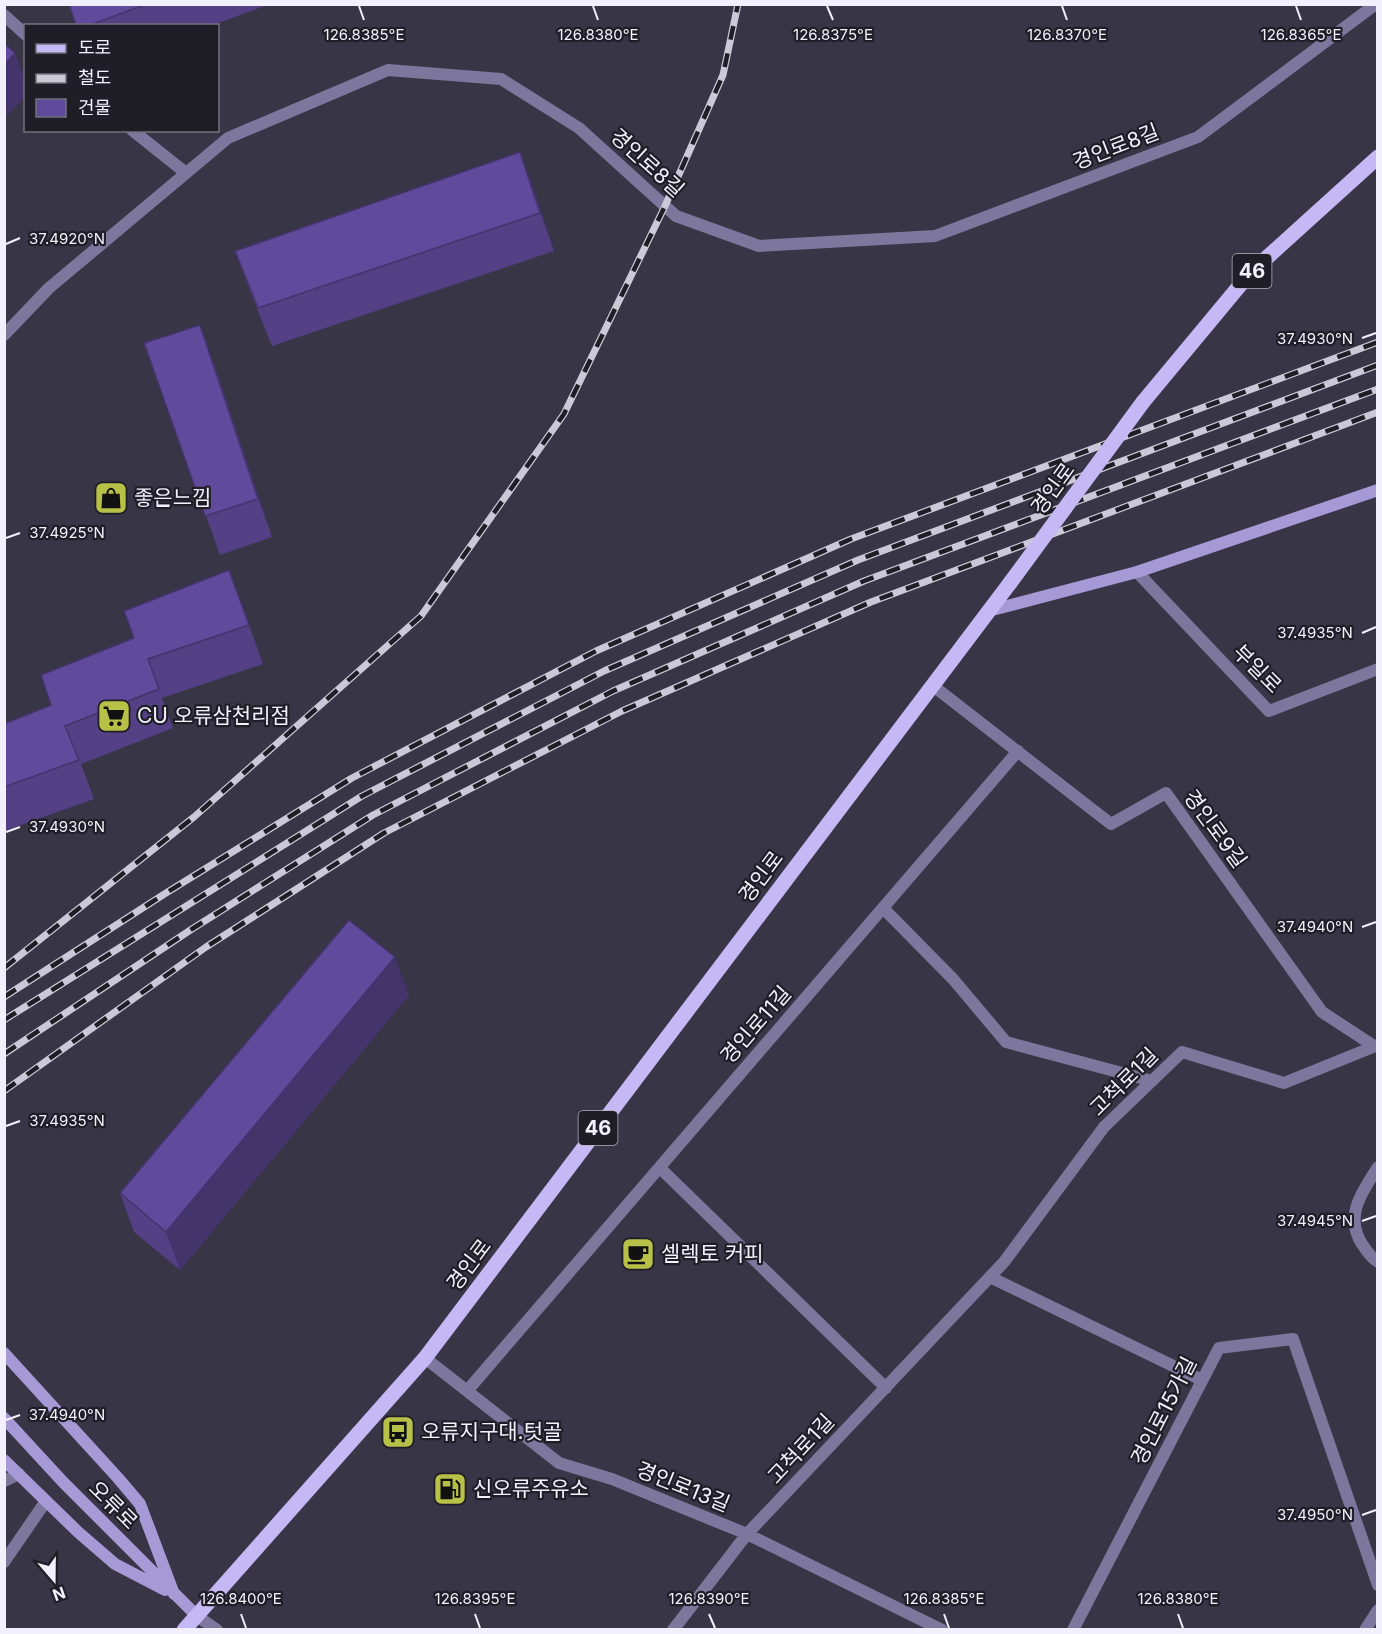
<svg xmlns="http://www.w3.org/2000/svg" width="1382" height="1634" viewBox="0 0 1382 1634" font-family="Inter,'Noto Sans KR',sans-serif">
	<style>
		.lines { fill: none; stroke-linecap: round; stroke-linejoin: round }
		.lane { stroke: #7e779d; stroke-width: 12 }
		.street { stroke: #7e779d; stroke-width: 12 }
		.secondary { stroke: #a69ad6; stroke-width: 12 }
		.primary { stroke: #c4b8f5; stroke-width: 15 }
		.rail-casing { stroke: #cbc9d7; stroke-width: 7 }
		.rail { stroke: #1f1e26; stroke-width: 4.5; stroke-dasharray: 14; stroke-linecap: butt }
		.primary-bridge { stroke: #c4b8f5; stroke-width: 15 }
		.wall { fill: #534085 }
		.shaded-wall { fill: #43346c }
		.building { fill: #604a9b; stroke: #43346c; stroke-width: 1.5 }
		.ticks { fill: none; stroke: #f2f0fd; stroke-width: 2 }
		.labels { text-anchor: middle; stroke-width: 4.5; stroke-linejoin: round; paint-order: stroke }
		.shield { fill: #1f1e26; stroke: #b3b1bc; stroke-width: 1.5 }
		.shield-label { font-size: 20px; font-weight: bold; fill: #f2f0fd }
		.street-label { font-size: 21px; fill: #f2f0fd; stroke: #1f1e26 }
		.poi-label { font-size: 21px; fill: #f2f0fd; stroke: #1f1e26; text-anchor: start }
		.ticks-label { font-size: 15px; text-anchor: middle; fill: #f2f0fd; stroke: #1f1e26; stroke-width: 4.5; stroke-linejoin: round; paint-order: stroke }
	</style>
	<rect width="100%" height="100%" fill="#383547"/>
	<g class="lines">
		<path class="lane" d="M 1378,1167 C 1362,1192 1344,1216 1362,1244 C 1367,1251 1370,1257 1378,1262"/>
		<path class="street" d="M 4,15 L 26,35
			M 132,130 L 186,173
			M 4,335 L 49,288 L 228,138 L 388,70 L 501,79 L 579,128 L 676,216 L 759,246 L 935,236 L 1198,137 L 1376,4
			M 1137,572 L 1269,711 L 1378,669
			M 932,685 L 1111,824 L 1166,793 L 1322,1012 L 1374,1046
			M 883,908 L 953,979 L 1006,1042 L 1152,1081
			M 660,1168 L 886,1388
			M 990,1277 L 1202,1380
			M 425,1358 L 559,1463 L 612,1479 L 747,1534 L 942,1630
			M 467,1391 L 1018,751
			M 4,1481 L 19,1474
			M 4,1562 L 46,1501
			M 197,1616 L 217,1630
			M 673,1630 L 747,1534 L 1004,1262 L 1104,1127 L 1182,1052 L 1284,1083 L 1378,1045
			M 1073,1630 L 1219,1348 L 1293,1339 L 1378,1585
			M 1365,1630 L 1378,1610"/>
		<path class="secondary" d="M 992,610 L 1137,572 L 1378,490
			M 4,1353 L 118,1478 L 140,1504 L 174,1594
			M 4,1418 L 63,1482 L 197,1616
			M 4,1460 L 78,1532 L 115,1564 L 165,1590"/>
		<path class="primary" d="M 1143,402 L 1251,272 L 1378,157
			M 184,1630 L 425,1358 L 1010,583"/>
		<defs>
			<path id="rail" d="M 4,968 L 194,817 L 421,616 L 564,414 L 665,206 L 723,75 L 738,4
				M 4,997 L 166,893 L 352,778 L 596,651 L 851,539 L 1378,342
				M 4,1020 L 362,796 L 604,671 L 858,560 L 1378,365
				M 4,1054 L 192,929 L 373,815 L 613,691 L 864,581 L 1378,389
				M 4,1091 L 206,947 L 384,833 L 622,711 L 871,602 L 1378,412"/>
		</defs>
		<use href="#rail" class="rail-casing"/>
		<use href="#rail" class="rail"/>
		<path class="primary-bridge" d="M 1010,583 L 1143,402"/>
	</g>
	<path class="wall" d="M 69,4 L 270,4 L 210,26 L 76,26 Z
		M 534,190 L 554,251 L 272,346 L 249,289 L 235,251 Z
		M 144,343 L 214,364 L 272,537 L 220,555 Z
		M 229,570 L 263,664 L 162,698 L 173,728 L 81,764 L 94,799 L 4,831 L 4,724 L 51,705 L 134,638 Z
		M 409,995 L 180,1270 L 134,1232 L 120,1193 Z"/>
	<path class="shaded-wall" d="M 15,53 L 26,81 L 26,96 L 4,118 L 4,65 Z
		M 520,152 L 534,190 L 554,251 L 540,213 Z
		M 200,325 L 214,364 L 272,537 L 258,499 Z
		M 395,957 L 409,995 L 180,1270 L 166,1232 Z"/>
	<path class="building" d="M 69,4 L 147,4 L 87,26 L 76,26 Z
		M 4,43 L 15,53 L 4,65 Z
		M 520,152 L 540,213 L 258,308 L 235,251 Z
		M 200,325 L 258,499 L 205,516 L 144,343 Z
		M 229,570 L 249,625 L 148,659 L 159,689 L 65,726 L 79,760 L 4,787 L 4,724 L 51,705 L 41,675 L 134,638 L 124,611 Z
		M 349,920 L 395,957 L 166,1232 L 120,1193 Z"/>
	<path class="ticks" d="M 359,6 L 364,20M 593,6 L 598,20M 827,6 L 833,20M 1062,6 L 1067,20M 1296,6 L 1301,20M 6,244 L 20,238M 1362,338 L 1376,333M 6,538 L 20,533M 1362,633 L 1376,627M 6,832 L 20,827M 1362,927 L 1376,922M 6,1126 L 20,1121M 1362,1221 L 1376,1216M 6,1420 L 20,1415M 1362,1515 L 1376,1510M 241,1614 L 246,1628M 475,1614 L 480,1628M 709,1614 L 715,1628M 944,1614 L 949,1628M 1178,1614 L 1183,1628"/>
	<defs>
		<symbol id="shop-square" viewBox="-11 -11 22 22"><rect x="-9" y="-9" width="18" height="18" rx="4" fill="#b8c147" stroke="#1f1e26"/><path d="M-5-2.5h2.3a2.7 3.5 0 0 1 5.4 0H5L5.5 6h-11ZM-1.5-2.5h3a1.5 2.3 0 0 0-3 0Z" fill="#111"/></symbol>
		<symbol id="supermarket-square" viewBox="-11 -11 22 22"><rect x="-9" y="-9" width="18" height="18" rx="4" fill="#b8c147" stroke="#1f1e26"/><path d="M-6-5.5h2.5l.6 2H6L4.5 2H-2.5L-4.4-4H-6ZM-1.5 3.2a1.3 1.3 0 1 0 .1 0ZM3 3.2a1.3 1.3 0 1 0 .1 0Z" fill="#111"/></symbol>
		<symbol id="cafe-square" viewBox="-11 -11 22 22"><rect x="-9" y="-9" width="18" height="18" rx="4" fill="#b8c147" stroke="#1f1e26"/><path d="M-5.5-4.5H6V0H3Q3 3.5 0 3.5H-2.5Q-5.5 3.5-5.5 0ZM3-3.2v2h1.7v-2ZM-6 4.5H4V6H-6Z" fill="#111"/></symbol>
		<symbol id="bus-square" viewBox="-11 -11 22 22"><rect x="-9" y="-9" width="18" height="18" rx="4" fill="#b8c147" stroke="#1f1e26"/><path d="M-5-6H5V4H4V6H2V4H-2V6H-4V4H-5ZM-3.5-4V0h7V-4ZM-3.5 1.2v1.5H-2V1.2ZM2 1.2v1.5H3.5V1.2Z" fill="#111"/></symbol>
		<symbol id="fuel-square" viewBox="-11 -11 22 22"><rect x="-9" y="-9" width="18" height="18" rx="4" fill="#b8c147" stroke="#1f1e26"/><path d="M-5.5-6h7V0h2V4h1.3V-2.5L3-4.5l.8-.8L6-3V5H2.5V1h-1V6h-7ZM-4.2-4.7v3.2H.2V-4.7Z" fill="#111"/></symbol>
	</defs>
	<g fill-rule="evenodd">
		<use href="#shop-square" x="92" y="479" width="38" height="38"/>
		<use href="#supermarket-square" x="95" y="697" width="38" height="38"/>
		<use href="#cafe-square" x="619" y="1235" width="38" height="38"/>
		<use href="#bus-square" x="379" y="1413" width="38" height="38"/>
		<use href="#fuel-square" x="431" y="1470" width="38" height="38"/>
	</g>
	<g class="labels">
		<g class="shield">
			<rect x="1232.5" y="254" width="39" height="34" rx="4.5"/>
			<rect x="578.5" y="1111" width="39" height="34" rx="4.5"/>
		</g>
		<g class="shield-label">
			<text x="1252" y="278">46</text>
			<text x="598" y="1135">46</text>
		</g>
		<g class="street-label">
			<text transform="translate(1116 147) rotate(-21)" y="7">경인로8길</text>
			<text transform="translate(647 163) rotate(42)" y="7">경인로8길</text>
			<text transform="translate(1053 489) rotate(-54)" y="7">경인로</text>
			<text transform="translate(1257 669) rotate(45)" y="7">부일로</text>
			<text transform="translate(1215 829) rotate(54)" y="7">경인로9길</text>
			<text transform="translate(761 877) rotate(-53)" y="7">경인로</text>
			<text transform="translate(756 1025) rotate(-49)" y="7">경인로11길</text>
			<text transform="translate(1124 1082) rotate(-45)" y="7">고척로1길</text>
			<text transform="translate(469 1265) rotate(-53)" y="7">경인로</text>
			<text transform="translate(1164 1411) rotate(-63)" y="7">경인로15가길</text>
			<text transform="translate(801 1449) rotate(-47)" y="7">고척로1길</text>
			<text transform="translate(683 1487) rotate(22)" y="7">경인로13길</text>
			<text transform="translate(113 1505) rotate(45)" y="7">오류로</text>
		</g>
		<g class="poi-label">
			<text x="134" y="505">좋은느낌</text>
			<text x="137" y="723">CU 오류삼천리점</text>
			<text x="661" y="1261">셀렉토 커피</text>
			<text x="421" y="1439">오류지구대.텃골</text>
			<text x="473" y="1496">신오류주유소</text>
		</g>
	</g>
	<g class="ticks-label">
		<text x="364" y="40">126.8385°E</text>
		<text x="598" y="40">126.8380°E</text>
		<text x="833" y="40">126.8375°E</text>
		<text x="1067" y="40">126.8370°E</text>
		<text x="1301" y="40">126.8365°E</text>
		<text x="67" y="244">37.4920°N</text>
		<text x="1315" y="344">37.4930°N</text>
		<text x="67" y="538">37.4925°N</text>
		<text x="1315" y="638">37.4935°N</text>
		<text x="67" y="832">37.4930°N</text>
		<text x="1315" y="932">37.4940°N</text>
		<text x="67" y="1126">37.4935°N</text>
		<text x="1315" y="1226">37.4945°N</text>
		<text x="67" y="1420">37.4940°N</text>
		<text x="1315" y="1520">37.4950°N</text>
		<text x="241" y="1604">126.8400°E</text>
		<text x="475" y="1604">126.8395°E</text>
		<text x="709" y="1604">126.8390°E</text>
		<text x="944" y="1604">126.8385°E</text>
		<text x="1178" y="1604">126.8380°E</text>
	</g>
	<rect width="1382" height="1634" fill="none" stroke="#f2f0fd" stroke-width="12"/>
	<rect x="24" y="24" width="195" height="108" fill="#1f1e26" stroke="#73727c" stroke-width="1.5"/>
	<rect x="36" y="44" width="30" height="9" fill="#c4b8f5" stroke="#73727c" stroke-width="1.5"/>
	<text x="78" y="54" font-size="18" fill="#f2f0fd">도로</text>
	<rect x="36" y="74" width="30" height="9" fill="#cbc9d7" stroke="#73727c" stroke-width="1.5"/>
	<text x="78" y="84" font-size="18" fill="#f2f0fd">철도</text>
	<rect x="36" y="99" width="30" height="18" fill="#604a9b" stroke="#73727c" stroke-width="1.5"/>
	<text x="78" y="114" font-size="18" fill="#f2f0fd">건물</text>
	<g transform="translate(54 1580) rotate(160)" stroke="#1f1e26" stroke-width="4.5" paint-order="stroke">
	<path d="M0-4.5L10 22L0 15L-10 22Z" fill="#f2f0fd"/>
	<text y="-9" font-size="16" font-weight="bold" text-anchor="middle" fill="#f2f0fd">N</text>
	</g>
</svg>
